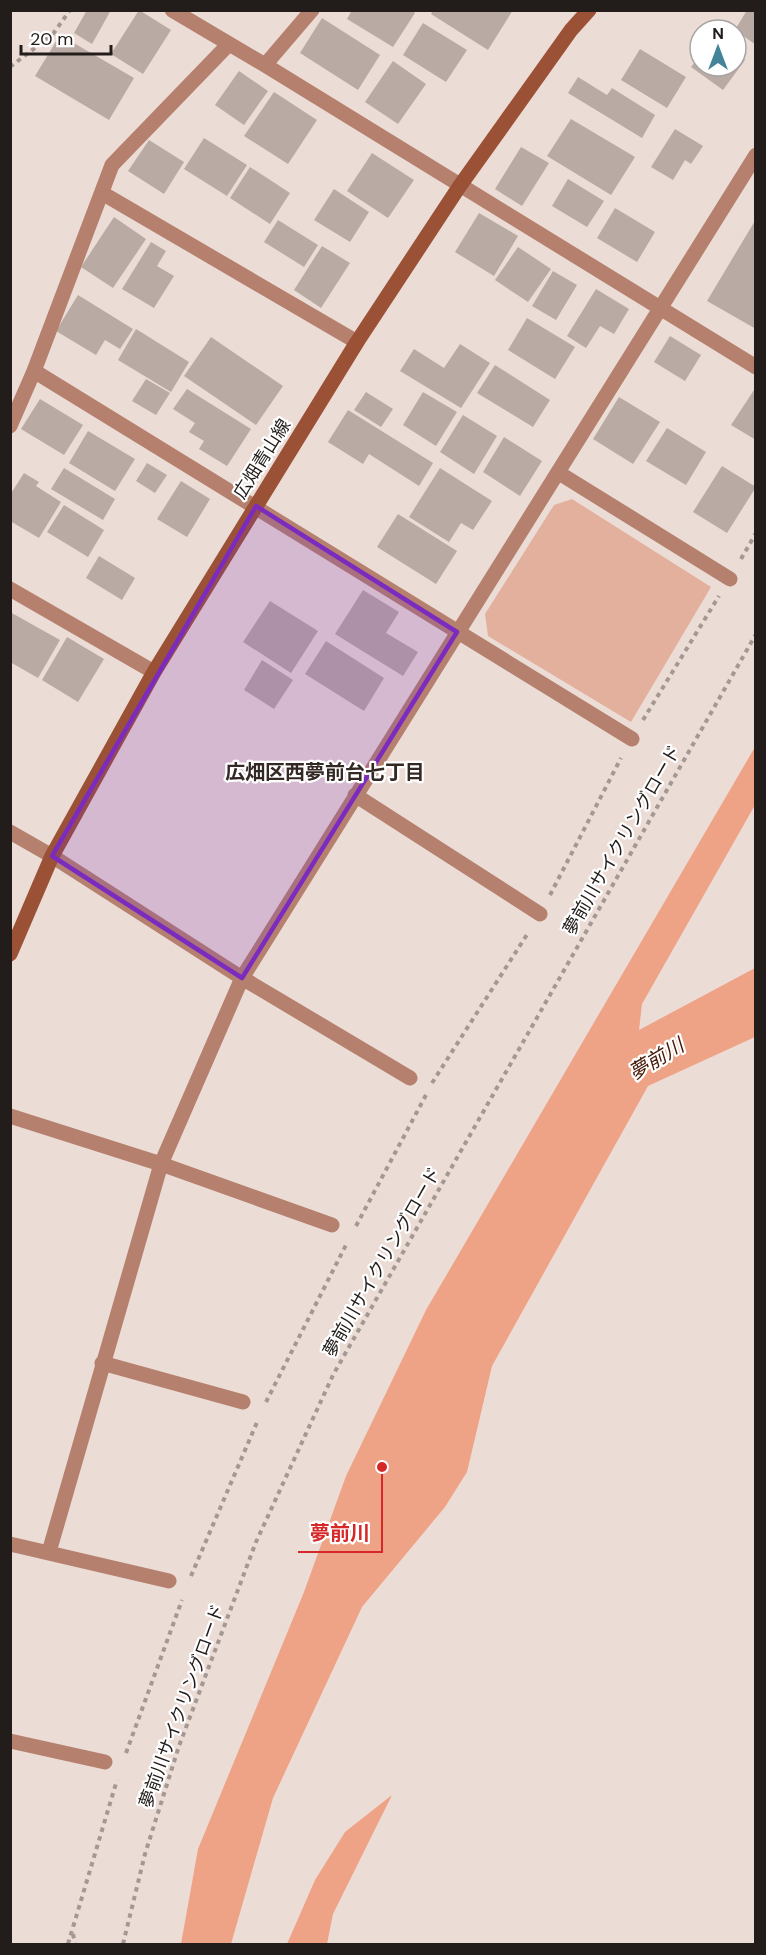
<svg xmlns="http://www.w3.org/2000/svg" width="766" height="1955" viewBox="0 0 766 1955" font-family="'DM Sans','Noto Sans JP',sans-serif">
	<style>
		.green { fill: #e2b09d }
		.water { fill: #eea387 }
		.building { fill: #b9aaa4 }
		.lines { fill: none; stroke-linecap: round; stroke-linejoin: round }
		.path { stroke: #a49893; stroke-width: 4; stroke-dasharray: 4.5 4.5; stroke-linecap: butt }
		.minor { stroke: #b5816e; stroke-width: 15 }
		.secondary { stroke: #9b5135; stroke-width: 15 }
		.marked { fill: #7b2cbf; fill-opacity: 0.2; stroke: #7b2cbf; stroke-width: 4.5; stroke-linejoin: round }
		.labels { text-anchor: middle; stroke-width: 4.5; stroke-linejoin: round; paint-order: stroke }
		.street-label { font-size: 18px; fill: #221d1a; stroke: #fff }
		.neighbourhood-label { font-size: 20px; font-weight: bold; fill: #342824; stroke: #fff }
		.water-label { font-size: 20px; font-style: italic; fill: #471906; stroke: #fff }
		.leader { fill: none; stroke: #d62828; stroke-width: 2 }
		.callout-dot { fill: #d62828; stroke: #fff; stroke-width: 2 }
		.callout-label { font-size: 20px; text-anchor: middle; font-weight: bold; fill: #d62828; stroke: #fff; stroke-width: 4.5; stroke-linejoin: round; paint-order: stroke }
	</style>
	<rect width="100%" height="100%" fill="#ecdcd6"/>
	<path class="green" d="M 572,499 L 711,587 L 631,722 L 488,636 L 485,614 L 554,505 Z"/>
	<path class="water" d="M 755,747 L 755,805 L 642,1004 L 639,1030 L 755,968 L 755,1037 L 648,1086 L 492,1366 L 467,1472 L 445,1507 L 362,1607 L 273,1798 L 231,1944 L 181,1944 L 198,1849 L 304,1592 L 346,1476 L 426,1310 Z
		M 392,1795 L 333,1914 L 327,1944 L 287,1944 L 315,1880 L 345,1832 Z"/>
	<path class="building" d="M 87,10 L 111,10 L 92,44 L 74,33 Z
		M 139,10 L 171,30 L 143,74 L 111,54 Z
		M 352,10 L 411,10 L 415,13 L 393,47 L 347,19 Z
		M 433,10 L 513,10 L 488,50 L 431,14 Z
		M 747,10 L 756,10 L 756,45 L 735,30 Z
		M 322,18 L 380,55 L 358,90 L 300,53 Z
		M 423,23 L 467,50 L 446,82 L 403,55 Z
		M 60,35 L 134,78 L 109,120 L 35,76 Z
		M 640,49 L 686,77 L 667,108 L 621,80 Z
		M 736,54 L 745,60 L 723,90 L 691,67 L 700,55 L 700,66 L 736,66 Z
		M 393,61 L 426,84 L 398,124 L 365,102 Z
		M 239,71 L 268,91 L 244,125 L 215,105 Z
		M 578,77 L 607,95 L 612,88 L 655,115 L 642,138 L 568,93 Z
		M 274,92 L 317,120 L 288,164 L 244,136 Z
		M 571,119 L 635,157 L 611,195 L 547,156 Z
		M 675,129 L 703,146 L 691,164 L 685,160 L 673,180 L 651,167 Z
		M 204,138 L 247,165 L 227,196 L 184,169 Z
		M 149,140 L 184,162 L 164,194 L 128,171 Z
		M 521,147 L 549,163 L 522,206 L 495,189 Z
		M 372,153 L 414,180 L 388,218 L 347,191 Z
		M 250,167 L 290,193 L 270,224 L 230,198 Z
		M 568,179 L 604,201 L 587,227 L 552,206 Z
		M 334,189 L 369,212 L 350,242 L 314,220 Z
		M 615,208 L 655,232 L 637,262 L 597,238 Z
		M 479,213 L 518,236 L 494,276 L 455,252 Z
		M 114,217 L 146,239 L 113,288 L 81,267 Z
		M 756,219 L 756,329 L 707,301 Z
		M 278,220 L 318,245 L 304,267 L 264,242 Z
		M 151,242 L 166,251 L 157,266 L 174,276 L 154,308 L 122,289 Z
		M 322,246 L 350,263 L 321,308 L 294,290 Z
		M 518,247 L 551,269 L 528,302 L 495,280 Z
		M 553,271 L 577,285 L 556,320 L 532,306 Z
		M 596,289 L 629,309 L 614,334 L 600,326 L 586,348 L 567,336 Z
		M 78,295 L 133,329 L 120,349 L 105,340 L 96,355 L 56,331 Z
		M 527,318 L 575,347 L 555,379 L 508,350 Z
		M 136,329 L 189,362 L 171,392 L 118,360 Z
		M 670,336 L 701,355 L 685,381 L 654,362 Z
		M 211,337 L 283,386 L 256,425 L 184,376 Z
		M 460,344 L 490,363 L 461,408 L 400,371 L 414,349 L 444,368 Z
		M 495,365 L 550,400 L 533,427 L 477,393 Z
		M 146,379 L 170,393 L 156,415 L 132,401 Z
		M 187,389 L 251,429 L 227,466 L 199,449 L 204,441 L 189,432 L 195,423 L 173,409 Z
		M 754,390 L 756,391 L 756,440 L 731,425 Z
		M 366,392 L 393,409 L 381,427 L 354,410 Z
		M 423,392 L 457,412 L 436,446 L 403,425 Z
		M 619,397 L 660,422 L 633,464 L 593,439 Z
		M 40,399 L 83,425 L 64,455 L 21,429 Z
		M 348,410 L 433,463 L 419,486 L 369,454 L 363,464 L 328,442 Z
		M 463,415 L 497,436 L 474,474 L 440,452 Z
		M 667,428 L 706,452 L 686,485 L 646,461 Z
		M 88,431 L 135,459 L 115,491 L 69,463 Z
		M 504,437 L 542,461 L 520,496 L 483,472 Z
		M 147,463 L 167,475 L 155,493 L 136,481 Z
		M 722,466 L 756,487 L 727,533 L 693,512 Z
		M 64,468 L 115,499 L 103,520 L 51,489 Z
		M 440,468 L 492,501 L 473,530 L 461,523 L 449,542 L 409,517 Z
		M 24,473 L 39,482 L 36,486 L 61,502 L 39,538 L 10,521 L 10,495 Z
		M 181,481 L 210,499 L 187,537 L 157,519 Z
		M 64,505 L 104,530 L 88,557 L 47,532 Z
		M 398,514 L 457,551 L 436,584 L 377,547 Z
		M 99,556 L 135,578 L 122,600 L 86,578 Z
		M 363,590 L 399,612 L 386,633 L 418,652 L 403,676 L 335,634 Z
		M 270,601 L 318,631 L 291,673 L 243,642 Z
		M 10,612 L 60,640 L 38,678 L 10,662 Z
		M 67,637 L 104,659 L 78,702 L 42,680 Z
		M 326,641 L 384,678 L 364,711 L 305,674 Z
		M 262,660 L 293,680 L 274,709 L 244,690 Z"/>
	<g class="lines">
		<path class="path" d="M 10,67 L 53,34 L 70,10
			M 741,559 L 756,533
			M 643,720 L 719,596
			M 550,895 L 621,758
			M 432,1083 L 528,933
			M 356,1226 L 426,1095
			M 266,1402 L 347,1243
			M 191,1576 L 258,1420
			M 126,1753 L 182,1600
			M 73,1934 L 75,1944
			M 68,1944 L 117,1780
			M 123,1944 L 145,1854 L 179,1746 L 256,1542 L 333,1375 L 756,634"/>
		<path class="minor" d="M 172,10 L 265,65 L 756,367
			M 265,65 L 312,10
			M 102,193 L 357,342
			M 34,371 L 632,739
			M 10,426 L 34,371 L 112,165 L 228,45
			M 559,473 L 730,579
			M 10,589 L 154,672
			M 355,795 L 540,914
			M 10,832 L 52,856 L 242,978 L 410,1078
			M 10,1116 L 161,1164 L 332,1225
			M 102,1363 L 243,1402
			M 10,1544 L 169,1581
			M 49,1552 L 161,1164 L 242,978 L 756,155
			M 10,1741 L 105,1762"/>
		<path class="secondary" d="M 10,954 L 52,856 L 154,672 L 357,342 L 459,187 L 571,30 L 589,10"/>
	</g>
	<path class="marked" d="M 256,506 L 457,632 L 242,978 L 52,856 Z"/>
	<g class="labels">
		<g class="street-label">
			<text transform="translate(262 459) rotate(-58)" y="6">広畑青山線</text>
			<text transform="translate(622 840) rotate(-60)" y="6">夢前川サイクリングロード</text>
			<text transform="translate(382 1262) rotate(-60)" y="6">夢前川サイクリングロード</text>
			<text transform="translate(182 1706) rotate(-70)" y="6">夢前川サイクリングロード</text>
		</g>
		<g class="neighbourhood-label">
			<text x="325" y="779">広畑区西夢前台七丁目</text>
		</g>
		<g class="water-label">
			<text transform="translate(656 1059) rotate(-31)" y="7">夢前川</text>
		</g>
	</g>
	<path class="leader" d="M382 1467L382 1552H298"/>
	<circle class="callout-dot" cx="382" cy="1467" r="6"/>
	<g class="callout-label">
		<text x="340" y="1540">夢前川</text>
	</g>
	<rect width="766" height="1955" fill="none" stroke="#221d1a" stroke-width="24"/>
	<g transform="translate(718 48)"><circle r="28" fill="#ffffff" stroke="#a7a5a3" stroke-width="1.5"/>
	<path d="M0-4.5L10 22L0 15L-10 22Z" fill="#448498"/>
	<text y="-9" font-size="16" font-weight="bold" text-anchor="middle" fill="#221d1a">N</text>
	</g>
	<path d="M21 45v9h90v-9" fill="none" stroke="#221d1a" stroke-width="3"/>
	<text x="30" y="45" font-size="18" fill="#221d1a" stroke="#ffffff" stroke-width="4.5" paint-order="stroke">20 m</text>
</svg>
